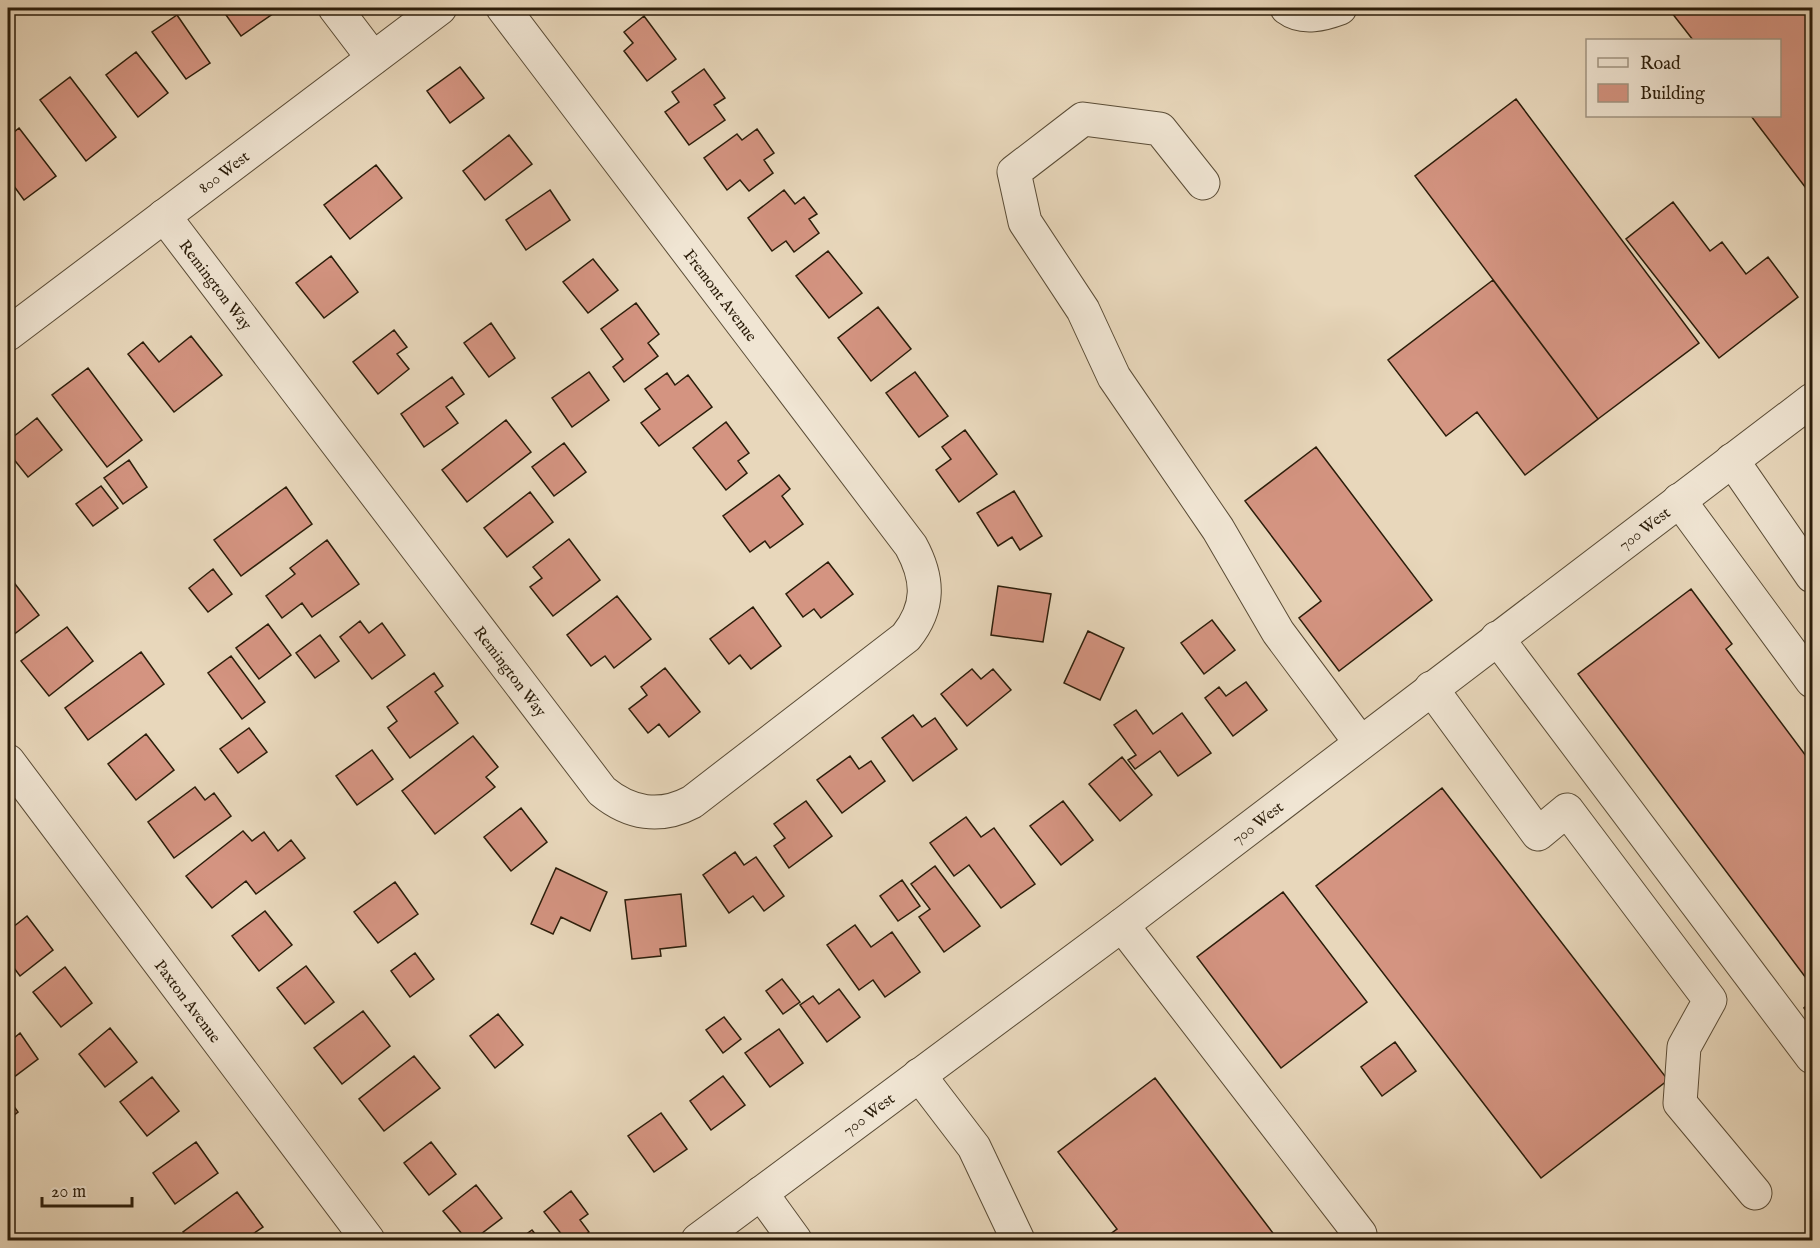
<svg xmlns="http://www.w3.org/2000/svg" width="1820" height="1248" viewBox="0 0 1820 1248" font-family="'IM FELL English',serif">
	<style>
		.building { fill: #d49481; stroke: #2b1d0a; stroke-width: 1.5 }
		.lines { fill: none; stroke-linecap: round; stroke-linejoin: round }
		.minor-casing { stroke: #5a4c36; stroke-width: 35 }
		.minor { stroke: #f0e5d3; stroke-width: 33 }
		.labels { text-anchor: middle; stroke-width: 5; stroke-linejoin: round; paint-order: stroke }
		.street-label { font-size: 16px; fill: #2b1d0a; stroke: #f0e5d3 }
	</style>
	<rect width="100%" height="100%" fill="#e8d7bb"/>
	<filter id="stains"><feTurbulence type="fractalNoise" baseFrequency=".00333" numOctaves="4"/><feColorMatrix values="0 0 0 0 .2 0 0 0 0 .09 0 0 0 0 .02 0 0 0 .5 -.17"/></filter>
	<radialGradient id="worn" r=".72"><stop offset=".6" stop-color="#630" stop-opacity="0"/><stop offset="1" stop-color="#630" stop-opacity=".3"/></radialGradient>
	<path class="building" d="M 221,8 L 270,8 L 274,13 L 241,36 Z
		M 589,8 L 603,8 L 595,14 Z
		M 1668,8 L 1812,8 L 1812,196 L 1751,116 L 1780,116 L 1780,40 L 1693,40 Z
		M 177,15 L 210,63 L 186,79 L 152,32 Z
		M 644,16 L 676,59 L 647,81 L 624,51 L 633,43 L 624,32 Z
		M 136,52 L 168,93 L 138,117 L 106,75 Z
		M 460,67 L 484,98 L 450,123 L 427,91 Z
		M 704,69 L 725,98 L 714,105 L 725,120 L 689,145 L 665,112 L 679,102 L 672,92 Z
		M 70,77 L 116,137 L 86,161 L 40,100 Z
		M 1516,99 L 1699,343 L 1598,419 L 1415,176 Z
		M 19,128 L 56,176 L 24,200 L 8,178 L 8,137 Z
		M 757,129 L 774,153 L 764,160 L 773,173 L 749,191 L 740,180 L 727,190 L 704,158 L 737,134 L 742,140 Z
		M 509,135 L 532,164 L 485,200 L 463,171 Z
		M 376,165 L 402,198 L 350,239 L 324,205 Z
		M 550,190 L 570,220 L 526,250 L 506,220 Z
		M 784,190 L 795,204 L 804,197 L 817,214 L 809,219 L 819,233 L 794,252 L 786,241 L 772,251 L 748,218 Z
		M 1673,202 L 1710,251 L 1722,242 L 1746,274 L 1768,257 L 1798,297 L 1719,358 L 1626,239 Z
		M 828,251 L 862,293 L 829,318 L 796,276 Z
		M 331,256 L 358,292 L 324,318 L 296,283 Z
		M 593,259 L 618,290 L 588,313 L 563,282 Z
		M 1493,280 L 1598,419 L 1525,475 L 1477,412 L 1446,436 L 1388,360 Z
		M 636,303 L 659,334 L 648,343 L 658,356 L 624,382 L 613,367 L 623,359 L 601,329 Z
		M 878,307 L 911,349 L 871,381 L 838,338 Z
		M 491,323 L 515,358 L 489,377 L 464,343 Z
		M 394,330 L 407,347 L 397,354 L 409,369 L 378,394 L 353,362 Z
		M 191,336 L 222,375 L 174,412 L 128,354 L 143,342 L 159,362 Z
		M 88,368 L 142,440 L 107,467 L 52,395 Z
		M 589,372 L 609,400 L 572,427 L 552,398 Z
		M 915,372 L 948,416 L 919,437 L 886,393 Z
		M 667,373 L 675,385 L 688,375 L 712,407 L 659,446 L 641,423 L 660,409 L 645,389 Z
		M 452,377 L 464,394 L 446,407 L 458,423 L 424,447 L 401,414 Z
		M 37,418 L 62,450 L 28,477 L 8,452 L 8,441 Z
		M 506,420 L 531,452 L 467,502 L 442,470 Z
		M 726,422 L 749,453 L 738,461 L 747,473 L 726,490 L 693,448 Z
		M 965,430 L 997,474 L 959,502 L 936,470 L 951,459 L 942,447 Z
		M 564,443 L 586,472 L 554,496 L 532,467 Z
		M 1316,447 L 1432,600 L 1339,671 L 1299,618 L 1321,601 L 1245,501 Z
		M 129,460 L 147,487 L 123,504 L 104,478 Z
		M 779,475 L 790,489 L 782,496 L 803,524 L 770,548 L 765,541 L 750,552 L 723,516 Z
		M 101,486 L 118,508 L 93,526 L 76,504 Z
		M 286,487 L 312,524 L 241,576 L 214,540 Z
		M 1014,491 L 1042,536 L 1020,550 L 1012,537 L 998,546 L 977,513 Z
		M 530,492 L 553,522 L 507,557 L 484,528 Z
		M 569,539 L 600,580 L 553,616 L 530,587 L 542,578 L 533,567 Z
		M 327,540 L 359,584 L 312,617 L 302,603 L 282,618 L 266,596 L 295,574 L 290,568 Z
		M 828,562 L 853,594 L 821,618 L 814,609 L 803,617 L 786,594 Z
		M 213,569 L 232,594 L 208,612 L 189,588 Z
		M 12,580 L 39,615 L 8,639 L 8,584 Z
		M 998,586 L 1051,594 L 1043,642 L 991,635 Z
		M 1691,589 L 1732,644 L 1726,649 L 1812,764 L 1812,986 L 1578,674 Z
		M 617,596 L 651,639 L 614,668 L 605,656 L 591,666 L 567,635 Z
		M 753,607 L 781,646 L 751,669 L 740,655 L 729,664 L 710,639 Z
		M 1212,620 L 1235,650 L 1204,674 L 1181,643 Z
		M 360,621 L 369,633 L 382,623 L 405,655 L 372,679 L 340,637 Z
		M 268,624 L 291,655 L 259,679 L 236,648 Z
		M 67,627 L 93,661 L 49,696 L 21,661 Z
		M 1088,631 L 1124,648 L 1100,700 L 1064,683 Z
		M 320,635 L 339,661 L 315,678 L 296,653 Z
		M 141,652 L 164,684 L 88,740 L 65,708 Z
		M 231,656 L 265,702 L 242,719 L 208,673 Z
		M 665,668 L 700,712 L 669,737 L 659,724 L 648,733 L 629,709 L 647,695 L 641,687 Z
		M 972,669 L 981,679 L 993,669 L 1011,690 L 967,726 L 941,694 Z
		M 434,673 L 443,686 L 435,692 L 458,723 L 410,758 L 388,728 L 397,721 L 387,707 Z
		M 1246,682 L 1267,710 L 1233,736 L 1205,698 L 1219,687 L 1226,696 Z
		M 1136,710 L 1153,734 L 1182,713 L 1211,753 L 1178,776 L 1160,751 L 1135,769 L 1128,760 L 1136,755 L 1114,725 Z
		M 913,715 L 922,727 L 935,718 L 957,749 L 913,781 L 882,738 Z
		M 249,728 L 267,752 L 238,773 L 220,749 Z
		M 146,734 L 174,770 L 136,800 L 108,764 Z
		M 473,736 L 498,767 L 486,777 L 495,787 L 435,834 L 402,791 Z
		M 372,750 L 393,779 L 357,805 L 336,776 Z
		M 850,756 L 859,769 L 871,761 L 885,781 L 842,813 L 817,780 Z
		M 1122,757 L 1152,795 L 1120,821 L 1089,784 Z
		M 195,787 L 205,800 L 214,793 L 231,816 L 174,858 L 148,822 Z
		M 1442,788 L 1668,1080 L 1541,1178 L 1316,886 Z
		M 806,801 L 832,836 L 789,868 L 774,846 L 785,838 L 774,824 Z
		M 1063,801 L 1093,840 L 1061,865 L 1030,826 Z
		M 521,808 L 547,842 L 511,871 L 484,837 Z
		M 966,817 L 981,837 L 994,828 L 1035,884 L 1001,908 L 969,865 L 954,876 L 930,843 Z
		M 243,831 L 252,841 L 264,832 L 278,851 L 291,840 L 305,858 L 256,894 L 246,881 L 212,908 L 186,876 Z
		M 735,852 L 744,865 L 756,857 L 784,896 L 764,911 L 753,896 L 729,913 L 703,875 Z
		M 935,866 L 980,926 L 944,952 L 919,917 L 930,909 L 911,884 Z
		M 556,868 L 607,892 L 590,931 L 561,917 L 553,934 L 531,924 Z
		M 902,880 L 920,906 L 898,921 L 880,896 Z
		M 395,882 L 418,914 L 378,943 L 354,912 Z
		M 1283,892 L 1367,1002 L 1281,1068 L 1197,957 Z
		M 681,894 L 686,946 L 660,949 L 661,956 L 632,959 L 625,900 Z
		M 265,911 L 292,945 L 259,971 L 232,936 Z
		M 27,916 L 53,950 L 20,976 L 8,960 L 8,931 Z
		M 855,925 L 871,947 L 892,932 L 920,972 L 885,997 L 873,980 L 859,990 L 827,945 Z
		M 415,953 L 434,979 L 410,997 L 391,971 Z
		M 306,966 L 334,1002 L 305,1024 L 277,988 Z
		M 65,967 L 92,1003 L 61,1027 L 33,992 Z
		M 782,979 L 800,1002 L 783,1014 L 766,991 Z
		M 839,989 L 860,1017 L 827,1042 L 800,1005 L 813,996 L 819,1004 Z
		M 1812,1001 L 1812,1020 L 1804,1008 Z
		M 363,1011 L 390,1046 L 342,1084 L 314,1048 Z
		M 498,1014 L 523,1045 L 495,1068 L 470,1036 Z
		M 724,1017 L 741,1039 L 723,1053 L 706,1030 Z
		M 110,1028 L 137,1062 L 105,1087 L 79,1054 Z
		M 779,1029 L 803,1063 L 770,1087 L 745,1053 Z
		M 20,1033 L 38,1059 L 10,1080 L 8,1076 L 8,1043 Z
		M 1395,1042 L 1416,1071 L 1382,1096 L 1361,1067 Z
		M 414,1056 L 440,1088 L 384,1131 L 359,1099 Z
		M 723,1076 L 745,1105 L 711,1130 L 690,1101 Z
		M 152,1077 L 179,1111 L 147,1136 L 120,1102 Z
		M 1155,1078 L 1276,1237 L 1272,1240 L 1102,1240 L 1117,1229 L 1058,1152 Z
		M 8,1098 L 18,1112 L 8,1120 Z
		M 661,1113 L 687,1149 L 654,1172 L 628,1136 Z
		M 196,1142 L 218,1173 L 175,1204 L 153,1173 Z
		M 431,1142 L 456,1174 L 429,1195 L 404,1163 Z
		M 476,1185 L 502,1218 L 473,1240 L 467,1240 L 443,1211 Z
		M 571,1191 L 588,1214 L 580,1220 L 589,1232 L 578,1240 L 566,1240 L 544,1212 Z
		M 237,1192 L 263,1227 L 244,1240 L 189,1240 L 183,1232 Z
		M 532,1230 L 540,1240 L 518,1240 Z"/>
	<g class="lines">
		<defs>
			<g id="minor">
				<path d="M 335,8 L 373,58"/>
				<path d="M 1287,8 C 1303,20 1324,14 1340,8"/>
				<path d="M 1203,183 L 1160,129 L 1083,119 L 1014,172 L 1025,222 L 1083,310 L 1114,377 L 1218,529 L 1278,632 L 1360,742"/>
				<path id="s1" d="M 164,216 L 602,791 C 630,814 660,819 692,802 L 906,637 C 930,607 929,579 911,546 L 503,8"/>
				<path id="s2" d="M 8,334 L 440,8"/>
				<path d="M 1732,460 L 1812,576"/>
				<path d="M 1679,500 L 1812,681"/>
				<path d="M 1497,638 L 1812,1057"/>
				<path d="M 1431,688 L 1538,834 L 1567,810 L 1710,1000 L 1684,1047 L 1680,1103 L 1755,1193"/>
				<path id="s3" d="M 8,761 L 368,1240"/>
				<path d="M 1122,925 L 1360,1234"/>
				<path d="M 919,1075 L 974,1147 L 1018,1240"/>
				<path d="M 761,1193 L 795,1240"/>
				<path id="s4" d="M 698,1240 L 1122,925 L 1812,400"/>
			</g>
		</defs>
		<use href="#minor" class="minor-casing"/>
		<use href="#minor" class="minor"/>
	</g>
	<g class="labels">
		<g class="street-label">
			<text dy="6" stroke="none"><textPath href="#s2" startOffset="270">800 West</textPath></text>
			<text dy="6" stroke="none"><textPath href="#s1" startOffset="86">Remington Way</textPath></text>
			<text transform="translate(721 295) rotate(53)" y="6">Fremont Avenue</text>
			<text dy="6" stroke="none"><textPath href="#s4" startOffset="1184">700 West</textPath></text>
			<text dy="6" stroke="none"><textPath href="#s1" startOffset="572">Remington Way</textPath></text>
			<text dy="6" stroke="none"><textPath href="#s4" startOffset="698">700 West</textPath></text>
			<text dy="6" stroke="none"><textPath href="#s3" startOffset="300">Paxton Avenue</textPath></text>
			<text dy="6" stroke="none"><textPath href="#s4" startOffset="212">700 West</textPath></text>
		</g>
	</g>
	<rect width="1820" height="1248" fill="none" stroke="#e8d7bb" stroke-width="30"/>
	<rect x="9" y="9" width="1802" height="1230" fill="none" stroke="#2b1d0a" stroke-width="3"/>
	<rect x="15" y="15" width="1790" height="1218" fill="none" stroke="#2b1d0a" stroke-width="1.5"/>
	<rect x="1586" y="39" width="195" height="78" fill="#f0e5d3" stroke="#a19583" stroke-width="1.5"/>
	<rect x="1598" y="58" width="30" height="9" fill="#f0e5d3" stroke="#a19583" stroke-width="1.5"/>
	<text x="1640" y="69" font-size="18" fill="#2b1d0a">Road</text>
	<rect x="1598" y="84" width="30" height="18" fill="#d49481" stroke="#a19583" stroke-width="1.5"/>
	<text x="1640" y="99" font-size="18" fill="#2b1d0a">Building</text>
	<path d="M42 1197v9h90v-9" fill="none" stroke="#2b1d0a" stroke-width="3"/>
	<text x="51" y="1197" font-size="18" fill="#2b1d0a" stroke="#f0e5d3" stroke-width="4.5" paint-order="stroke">20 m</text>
	<rect width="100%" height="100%" filter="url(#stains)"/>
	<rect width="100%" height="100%" fill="url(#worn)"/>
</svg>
